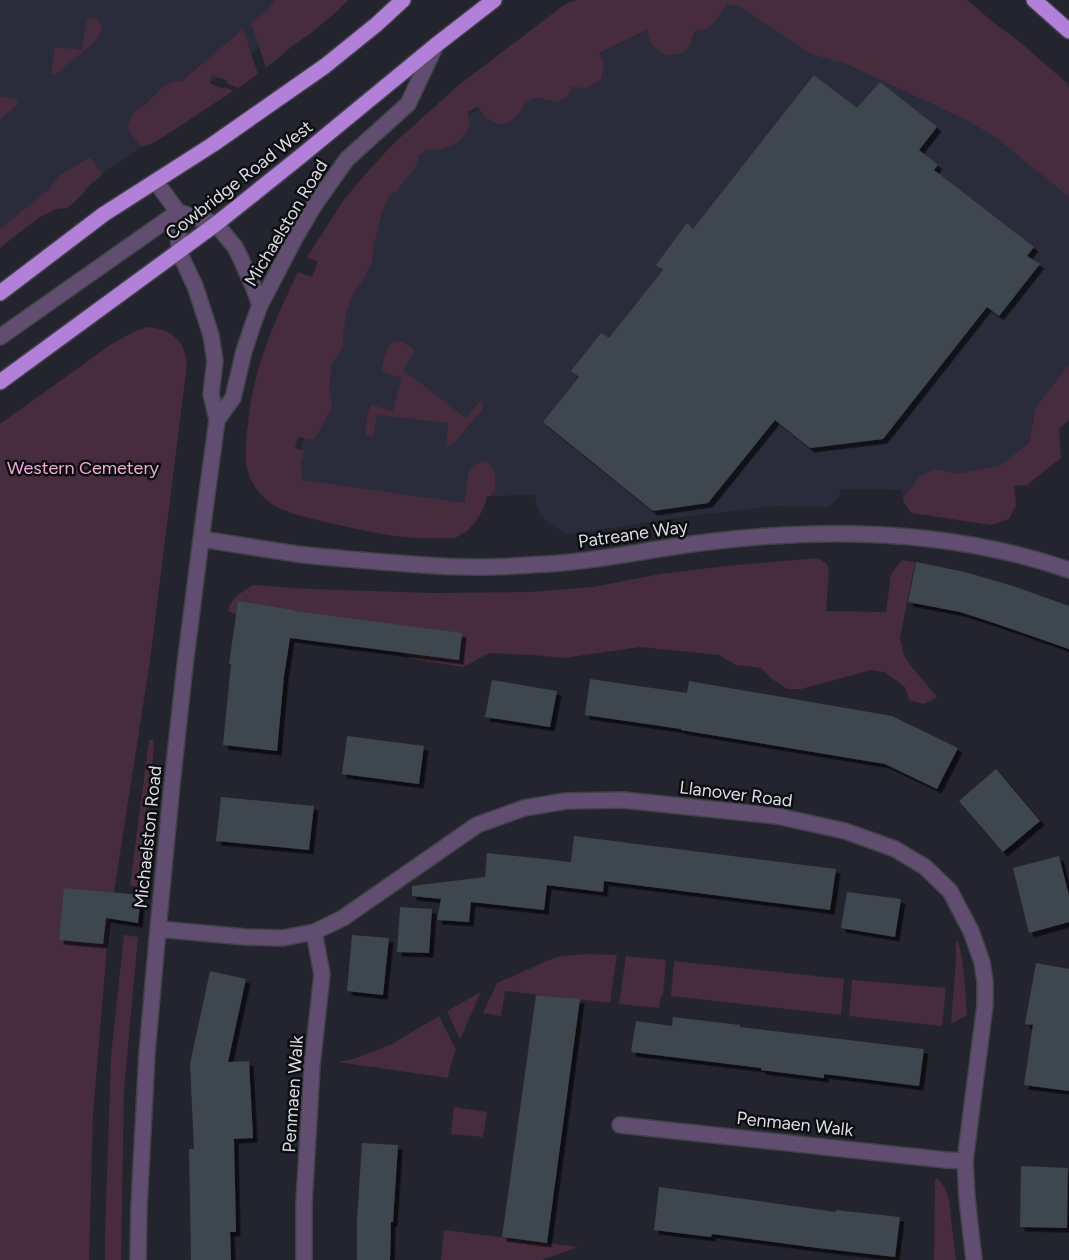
<svg xmlns="http://www.w3.org/2000/svg" width="1069" height="1260" viewBox="0 0 1069 1260" font-family="Figtree,sans-serif">
	<style>
		.built { fill: #2b2c3b }
		.green { fill: #462c3d }
		.building { fill: #3e464d; filter: url(#shadow) }
		.lines { fill: none; stroke-linecap: round; stroke-linejoin: round }
		.minor-casing { stroke: #41424a; stroke-width: 18 }
		.highway-casing { stroke: #41424a; stroke-width: 18 }
		.minor { stroke: #614d70; stroke-width: 15 }
		.highway { stroke: #b380d9; stroke-width: 15 }
		.labels { text-anchor: middle; stroke-width: 5; stroke-linejoin: round; paint-order: stroke }
		.street-label { font-size: 18px; fill: #dcdde3; stroke: #0d0e12 }
		.park-label { font-size: 18px; fill: #f2a8da; stroke: #0d0e12 }
	</style>
	<defs>
		<filter id="shadow"><feDropShadow dx="4.5" dy="4.5" stdDeviation="0" flood-color="#0009"/></filter>
	</defs>
	<rect width="100%" height="100%" fill="#23242d"/>
	<path class="built" d="M 0,0 L 327,0 L 282,33 L 238,62 L 196,93 L 191,118 L 151,144 L 141,147 L 0,245 Z
		M 710,0 L 744,0 L 974,114 L 1069,189 L 1069,364 L 1036,407 L 1029,443 L 965,520 L 911,513 L 904,502 L 901,490 L 840,489 L 839,497 L 828,507 L 775,506 L 680,517 L 585,532 L 566,534 L 549,523 L 540,514 L 536,503 L 535,495 L 487,496 L 485,505 L 479,516 L 292,486 L 370,174 L 462,117 L 535,84 Z"/>
	<path class="green" d="M 276,0 L 348,0 L 334,14 L 310,34 L 295,44 L 266,68 L 251,23 L 269,9 L 269,7 Z
		M 576,0 L 967,0 L 998,26 L 1020,42 L 1069,85 L 1069,197 L 998,139 L 967,120 L 844,63 L 811,54 L 739,6 L 727,4 L 716,20 L 708,28 L 694,31 C 689,51 686,55 665,55 L 651,44 L 647,30 L 599,53 L 604,65 L 601,79 L 587,88 L 571,87 L 568,96 L 558,102 L 537,97 L 525,102 L 521,112 L 508,123 L 499,124 L 487,119 L 478,107 L 468,112 L 470,126 L 459,142 L 444,149 L 427,150 L 418,156 L 417,165 L 395,193 L 390,193 L 382,212 L 373,248 L 372,261 L 365,277 L 352,295 L 346,314 L 343,335 L 343,348 L 332,363 L 329,386 L 332,407 L 318,433 L 312,440 L 298,437 L 295,448 L 305,451 L 301,463 L 302,480 L 465,503 C 467,494 466,472 473,466 C 476,463 481,462 485,461 C 497,469 495,477 495,490 L 490,496 L 487,496 C 483,513 474,529 457,537 C 453,539 447,538 442,538 C 403,540 364,531 326,522 C 307,517 285,514 269,502 C 262,497 254,487 251,479 C 243,464 246,446 247,430 C 249,420 249,410 251,400 C 259,356 278,313 298,272 L 312,277 L 318,262 L 307,257 L 345,198 L 370,169 L 393,144 L 460,84 L 564,5 Z
		M 90,18 L 95,18 L 99,21 L 101,27 L 101,31 L 97,40 L 55,75 L 51,74 L 55,47 L 82,50 L 87,20 Z
		M 243,29 L 258,74 L 238,88 L 227,83 L 227,81 L 212,75 L 209,83 L 224,89 L 225,87 L 233,91 L 165,136 L 151,144 L 141,147 L 130,132 L 128,125 L 135,111 L 146,104 L 165,85 L 173,82 L 181,82 Z
		M 0,97 L 13,98 L 16,99 L 18,103 L 15,107 L 0,119 Z
		M 90,157 L 102,173 L 99,178 L 89,185 L 82,195 L 67,208 L 57,209 L 38,218 L 0,248 L 0,229 L 49,189 L 59,176 Z
		M 147,327 C 171,329 184,339 187,363 L 150,661 L 109,924 L 93,1114 L 89,1260 L 0,1260 L 0,424 L 110,345 L 131,333 Z
		M 394,341 L 400,341 L 415,350 L 403,370 L 466,418 L 480,401 L 482,403 L 482,410 L 454,443 L 450,446 L 446,447 L 448,423 L 377,415 L 373,436 C 371,436 369,437 368,436 C 362,433 369,411 371,405 L 393,411 L 402,378 L 381,371 C 384,360 385,348 394,341 Z
		M 1069,364 L 1069,420 L 1059,429 L 1061,458 L 1027,485 L 1014,486 L 1016,505 L 1009,519 L 991,525 L 911,513 L 904,502 L 903,498 L 909,492 L 920,476 L 935,469 L 958,474 L 1001,465 L 1029,443 L 1036,407 Z
		M 818,558 L 827,564 L 829,571 L 826,611 L 886,612 L 891,574 L 902,560 L 915,562 L 900,638 L 904,655 L 910,665 L 937,697 L 924,704 L 909,700 L 905,687 L 884,672 L 871,670 L 801,689 L 787,689 L 772,679 L 761,668 L 736,665 L 719,655 L 640,647 L 564,658 L 532,655 L 489,653 L 463,667 L 413,659 L 370,635 L 247,619 L 228,611 L 230,604 L 236,596 L 253,585 L 311,589 L 433,593 L 530,592 L 593,587 L 660,574 L 726,566 Z
		M 149,740 L 154,740 L 144,888 L 130,885 Z
		M 124,935 L 138,937 L 124,1090 L 121,1260 L 105,1260 L 105,1235 L 111,1056 Z
		M 958,941 C 965,966 965,990 967,1015 L 951,1024 L 956,960 L 956,942 Z
		M 586,954 L 617,955 L 610,1003 L 505,991 L 501,1016 L 483,1013 L 497,983 L 556,957 Z
		M 626,956 L 666,960 L 663,995 L 661,995 L 659,1008 L 619,1004 Z
		M 674,961 L 844,979 L 841,1015 L 671,996 Z
		M 852,980 L 946,988 L 942,1026 L 849,1016 Z
		M 481,992 L 460,1039 L 447,1011 Z
		M 439,1016 L 456,1050 L 450,1067 L 448,1078 L 337,1062 L 353,1059 L 390,1045 Z
		M 454,1107 L 487,1112 L 483,1137 L 451,1134 Z
		M 935,1179 L 938,1179 C 944,1185 947,1192 949,1200 L 956,1260 L 934,1260 Z
		M 444,1230 L 578,1247 L 542,1260 L 441,1260 Z"/>
	<path class="building" d="M 814,75 L 857,108 L 880,82 L 937,127 L 919,150 L 938,165 L 934,170 L 1034,247 L 1027,256 L 1040,264 L 999,316 L 987,307 L 883,439 L 810,448 L 775,420 L 708,503 L 653,511 L 543,422 L 579,377 L 571,371 L 601,333 L 609,338 L 663,270 L 656,265 L 687,223 L 693,229 Z
		M 916,562 L 965,572 L 1013,586 L 1069,606 L 1069,649 L 988,621 L 960,612 L 908,602 Z
		M 238,601 L 294,610 L 294,611 L 462,633 L 459,660 L 290,638 L 284,676 L 277,751 L 223,745 L 231,664 L 229,664 Z
		M 590,679 L 687,693 L 689,681 L 892,716 L 958,748 L 937,789 L 885,764 L 681,730 L 681,729 L 585,715 Z
		M 492,680 L 557,691 L 550,727 L 485,717 Z
		M 347,736 L 424,746 L 419,784 L 342,774 Z
		M 996,769 L 1040,821 L 1003,852 L 959,801 Z
		M 221,797 L 314,806 L 309,850 L 216,841 Z
		M 574,836 L 836,869 L 830,910 L 604,881 L 603,892 L 547,885 L 544,910 L 471,902 L 469,922 L 437,920 L 441,899 L 412,896 L 412,886 L 485,877 L 487,853 L 571,862 Z
		M 1059,856 L 1069,896 L 1069,922 L 1029,933 L 1013,868 Z
		M 64,888 L 141,895 L 138,923 L 106,918 L 103,944 L 59,940 Z
		M 847,892 L 901,899 L 895,937 L 841,928 Z
		M 400,907 L 432,909 L 429,953 L 397,952 Z
		M 352,935 L 389,938 L 383,995 L 347,991 Z
		M 1036,963 L 1069,969 L 1069,1091 L 1024,1085 L 1033,1025 L 1025,1024 Z
		M 210,971 L 246,979 L 228,1062 L 249,1061 L 253,1138 L 234,1139 L 236,1232 L 230,1232 L 231,1260 L 191,1260 L 189,1149 L 194,1149 L 190,1064 Z
		M 536,995 L 580,999 L 547,1243 L 502,1237 Z
		M 673,1017 L 740,1025 L 740,1027 L 924,1049 L 919,1086 L 824,1074 L 824,1078 L 761,1070 L 761,1068 L 631,1052 L 636,1021 L 672,1026 Z
		M 362,1143 L 398,1145 L 393,1222 L 391,1222 L 390,1260 L 357,1260 L 357,1220 Z
		M 1021,1166 L 1068,1168 L 1067,1228 L 1020,1227 Z
		M 659,1187 L 836,1212 L 836,1210 L 900,1217 L 895,1257 L 818,1248 L 712,1234 L 711,1237 L 654,1230 Z"/>
	<g class="lines">
		<defs>
			<path id="minor" d="M 0,337 L 178,212 L 216,224 L 235,247 L 240,257 L 253,286 L 260,305
				M 217,420 L 233,398 L 244,351 L 252,327 L 260,305 L 294,240 L 313,207 L 347,159 L 408,104 L 436,45
				M 201,539 C 233,544 265,549 297,554 C 321,557 346,559 371,561 C 409,564 447,568 485,567 C 506,567 526,565 547,564 C 601,561 654,548 708,542 C 828,527 954,530 1069,570
				M 158,929 L 245,937 L 283,938 L 314,932 L 343,918 L 477,825 L 524,808 L 566,801 L 623,800 L 777,816 L 845,831 L 895,849 L 925,867 L 950,891 L 971,931 L 982,962 L 985,982 L 985,1005 L 965,1161 L 967,1198 L 974,1260
				M 620,1125 L 946,1160 L 965,1161
				M 138,1260 L 139,1207 L 147,1053 L 158,929 L 172,784 L 185,665 L 201,539 L 217,420 L 211,394 L 215,361 L 211,335 L 195,286 L 179,252 L 178,212 L 156,182
				M 304,1260 L 304,1203 L 312,1066 L 322,974 L 314,932"/>
			<path id="highway" d="M 1034,0 L 1069,31
				M 0,293 L 104,214 L 212,145 L 325,66 L 377,24 L 403,0
				M 0,382 L 216,224 L 301,156 L 436,45 L 494,0"/>
		</defs>
		<use href="#minor" class="minor-casing"/>
		<use href="#highway" class="highway-casing"/>
		<use href="#minor" class="minor"/>
		<use href="#highway" class="highway"/>
	</g>
	<g class="labels">
		<g class="street-label">
			<text transform="translate(239 180) rotate(-38)" y="6">Cowbridge Road West</text>
			<text transform="translate(286 223) rotate(-59)" y="6">Michaelston Road</text>
			<text transform="translate(633 534) rotate(-8)" y="6">Patreane Way</text>
			<text transform="translate(736 794) rotate(7)" y="6">Llanover Road</text>
			<text transform="translate(148 837) rotate(-84)" y="6">Michaelston Road</text>
			<text transform="translate(293 1094) rotate(-86)" y="6">Penmaen Walk</text>
			<text transform="translate(795 1124) rotate(6)" y="6">Penmaen Walk</text>
		</g>
		<g class="park-label">
			<text x="83" y="474">Western Cemetery</text>
		</g>
	</g>
</svg>
